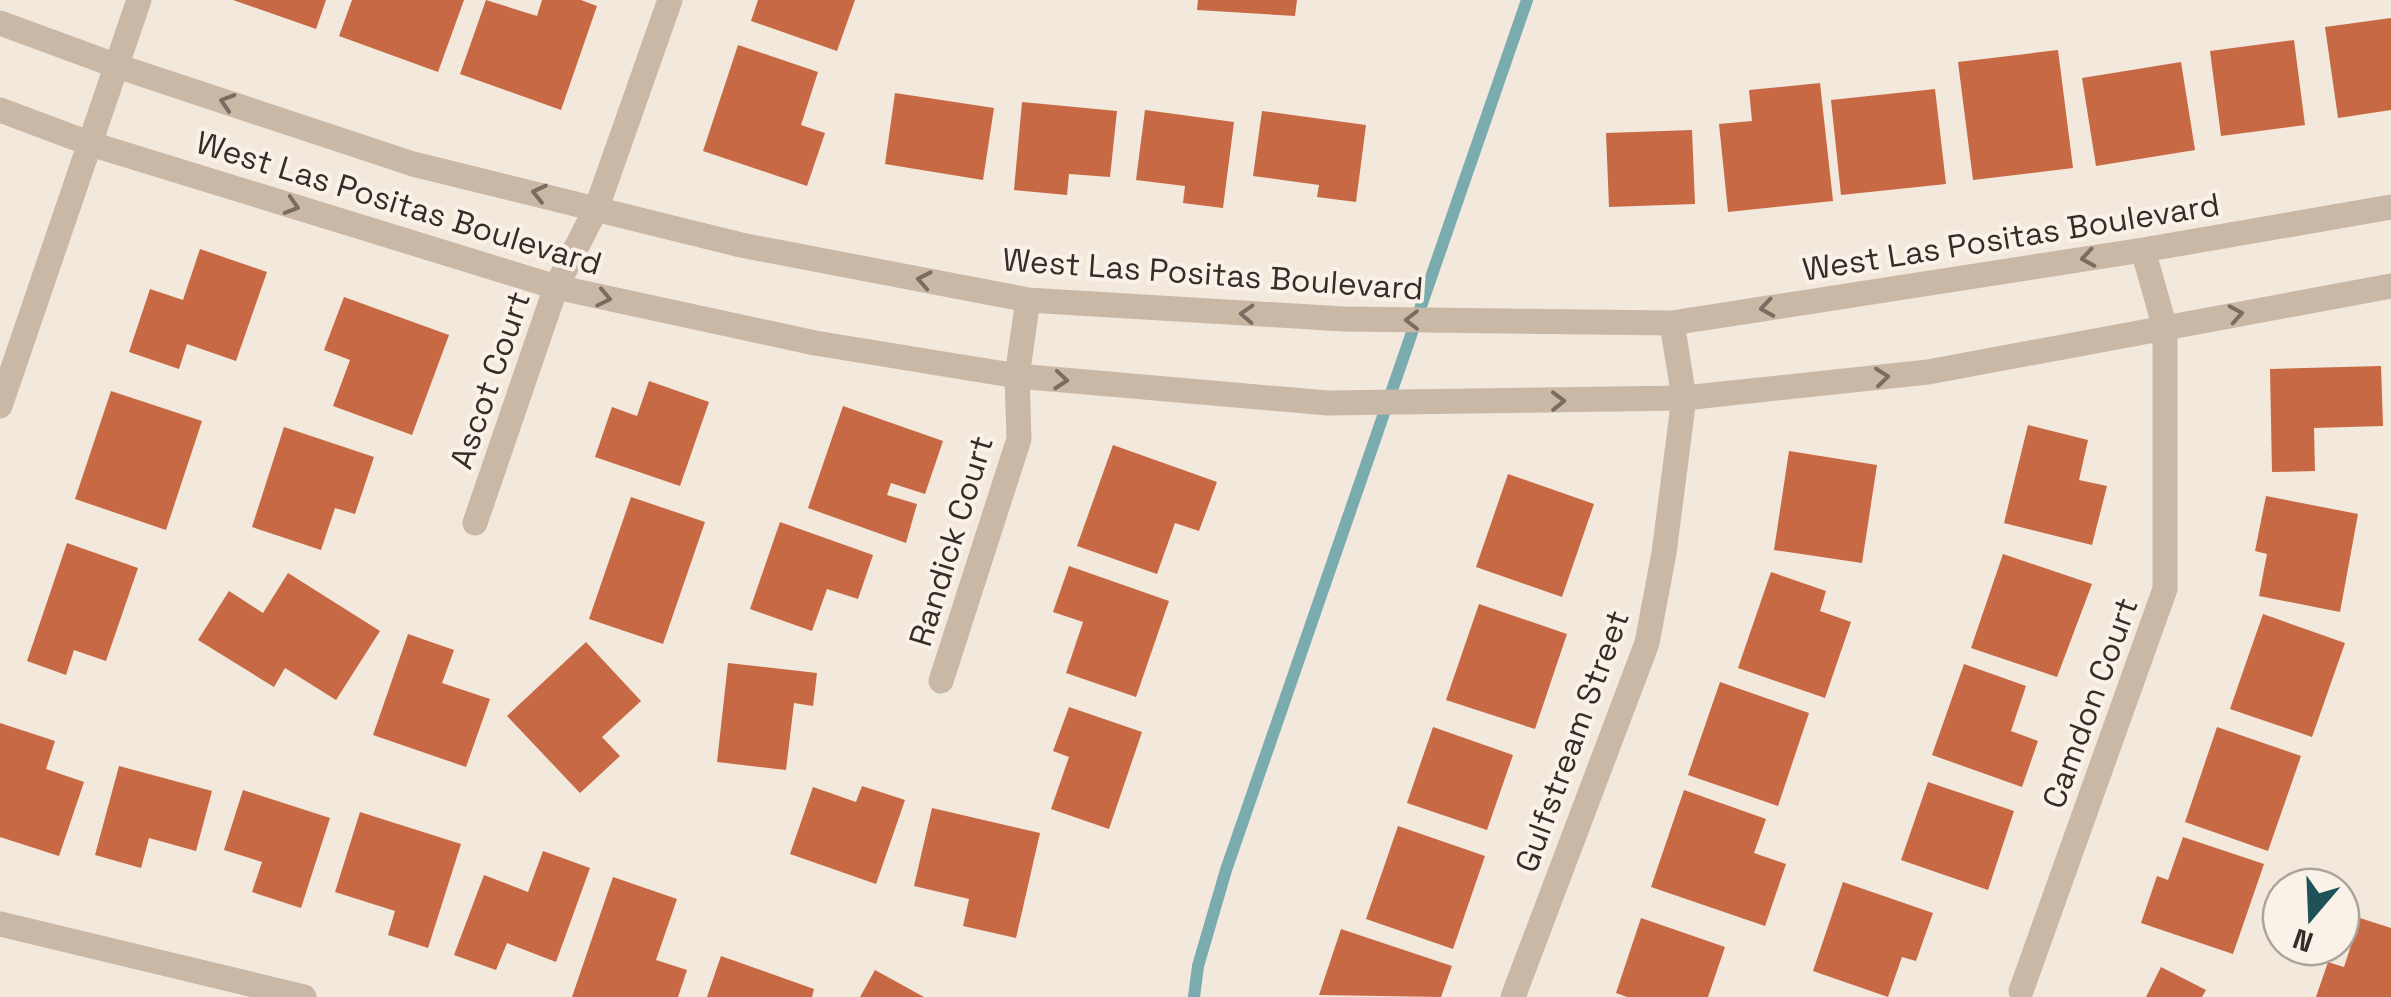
<svg xmlns="http://www.w3.org/2000/svg" width="2391" height="997" viewBox="0 0 2391 997" font-family="'Space Grotesk',sans-serif">
	<style>
		.lines { fill: none; stroke-linecap: round; stroke-linejoin: round }
		.stream { stroke: #7aabaf; stroke-width: 12 }
		.building { fill: #c76944 }
		.minor { stroke: #cab8a7; stroke-width: 25 }
		.oneway { stroke: #796c61 }
		.labels { text-anchor: middle; stroke-width: 8; stroke-linejoin: round; paint-order: stroke }
		.street-label { font-size: 32px; fill: #372d28; stroke: #faf2e8 }
	</style>
	<rect width="100%" height="100%" fill="#f2e8db"/>
	<g class="lines">
		<path class="stream" d="M 1194,997 L 1198,966 L 1226,870 L 1527,0"/>
	</g>
	<path class="building" d="M 233,0 L 326,0 L 316,29 Z
		M 352,0 L 464,0 L 438,72 L 339,36 Z
		M 486,0 L 537,16 L 542,0 L 581,0 L 597,6 L 561,110 L 460,74 Z
		M 758,0 L 855,0 L 837,51 L 751,21 Z
		M 1198,0 L 1297,0 L 1295,16 L 1197,10 Z
		M 2391,18 L 2391,110 L 2338,118 L 2325,27 Z
		M 2294,40 L 2305,125 L 2221,136 L 2210,51 Z
		M 738,45 L 818,72 L 801,125 L 825,133 L 807,186 L 703,151 Z
		M 2058,50 L 2073,168 L 1973,180 L 1958,62 Z
		M 2181,62 L 2195,150 L 2096,166 L 2082,78 Z
		M 1820,83 L 1833,201 L 1728,212 L 1719,124 L 1752,121 L 1749,90 Z
		M 1935,89 L 1946,184 L 1841,195 L 1831,100 Z
		M 895,93 L 994,108 L 983,180 L 885,164 Z
		M 1022,102 L 1117,111 L 1110,177 L 1069,174 L 1067,195 L 1014,190 Z
		M 1145,110 L 1234,122 L 1223,208 L 1183,203 L 1185,186 L 1136,180 Z
		M 1262,111 L 1366,125 L 1356,202 L 1317,197 L 1319,185 L 1253,176 Z
		M 1692,130 L 1695,204 L 1609,207 L 1606,133 Z
		M 200,249 L 267,272 L 236,361 L 187,344 L 179,369 L 129,352 L 150,289 L 183,300 Z
		M 344,297 L 449,335 L 412,435 L 333,406 L 350,360 L 324,350 Z
		M 2381,366 L 2383,426 L 2314,428 L 2315,471 L 2272,472 L 2270,369 Z
		M 649,381 L 709,402 L 680,486 L 595,457 L 612,407 L 637,416 Z
		M 111,391 L 202,421 L 166,530 L 75,499 Z
		M 843,406 L 943,441 L 925,494 L 891,483 L 887,495 L 917,504 L 906,543 L 808,508 Z
		M 2028,425 L 2088,440 L 2079,480 L 2107,486 L 2092,545 L 2004,523 Z
		M 284,427 L 374,457 L 355,514 L 335,508 L 321,550 L 252,527 Z
		M 1113,445 L 1217,482 L 1199,531 L 1175,523 L 1157,574 L 1077,546 Z
		M 1789,451 L 1877,465 L 1862,563 L 1774,550 Z
		M 1508,474 L 1594,504 L 1562,597 L 1476,567 Z
		M 2266,496 L 2358,514 L 2340,612 L 2259,596 L 2267,554 L 2255,551 Z
		M 631,497 L 705,522 L 663,644 L 589,619 Z
		M 780,522 L 873,555 L 858,599 L 827,589 L 812,631 L 750,609 Z
		M 67,543 L 138,568 L 106,661 L 74,650 L 66,675 L 27,661 Z
		M 2003,554 L 2092,584 L 2057,677 L 1971,648 Z
		M 1069,566 L 1169,601 L 1136,697 L 1066,673 L 1083,622 L 1053,612 Z
		M 1771,572 L 1826,591 L 1820,611 L 1851,622 L 1825,698 L 1738,668 Z
		M 288,573 L 380,631 L 336,700 L 285,668 L 274,687 L 198,640 L 229,591 L 263,613 Z
		M 1479,604 L 1567,634 L 1535,729 L 1446,700 Z
		M 2263,614 L 2345,643 L 2312,737 L 2230,709 Z
		M 408,634 L 454,650 L 442,683 L 490,699 L 466,767 L 373,735 Z
		M 586,642 L 641,701 L 602,737 L 620,756 L 580,793 L 507,716 Z
		M 728,663 L 817,673 L 813,706 L 794,703 L 786,770 L 717,762 Z
		M 1964,664 L 2026,686 L 2011,731 L 2038,741 L 2022,787 L 1932,755 Z
		M 1720,682 L 1809,713 L 1778,806 L 1688,775 Z
		M 1069,707 L 1142,732 L 1109,829 L 1051,809 L 1069,757 L 1053,751 Z
		M 0,723 L 55,741 L 46,769 L 84,782 L 59,856 L 0,837 Z
		M 1433,727 L 1513,755 L 1487,830 L 1407,803 Z
		M 2217,727 L 2301,756 L 2268,851 L 2185,822 Z
		M 119,766 L 212,791 L 196,851 L 149,838 L 141,868 L 95,855 Z
		M 1928,782 L 2014,811 L 1988,890 L 1901,860 Z
		M 862,786 L 905,800 L 876,884 L 790,854 L 813,787 L 856,802 Z
		M 243,790 L 330,818 L 301,908 L 252,892 L 262,862 L 224,850 Z
		M 1684,790 L 1766,819 L 1754,853 L 1786,864 L 1765,926 L 1651,887 Z
		M 932,808 L 1040,833 L 1016,938 L 963,926 L 969,899 L 914,886 Z
		M 360,812 L 461,844 L 428,948 L 388,935 L 395,911 L 335,892 Z
		M 1398,826 L 1485,856 L 1453,949 L 1366,919 Z
		M 2183,837 L 2264,864 L 2233,954 L 2141,923 L 2157,876 L 2168,880 Z
		M 543,851 L 590,868 L 556,962 L 507,943 L 496,970 L 454,955 L 484,875 L 528,892 Z
		M 613,877 L 677,899 L 656,960 L 687,970 L 678,997 L 572,997 Z
		M 1843,882 L 1933,913 L 1916,961 L 1902,957 L 1888,997 L 1813,971 Z
		M 1641,918 L 1725,947 L 1708,997 L 1627,997 L 1616,993 Z
		M 2360,918 L 2391,928 L 2391,997 L 2316,997 L 2328,962 L 2344,967 Z
		M 1341,929 L 1452,966 L 1441,997 L 1319,995 Z
		M 721,956 L 814,989 L 812,997 L 707,997 Z
		M 2161,967 L 2206,990 L 2202,997 L 2146,997 Z
		M 875,970 L 924,997 L 860,997 Z"/>
	<g class="lines">
		<path class="minor" d="M 0,23 L 117,66 L 413,164 L 741,245 L 1028,300 L 1344,319 L 1672,323 L 2143,250 L 2391,207
			M 0,110 L 91,144 L 556,287 L 815,343 L 1017,376 L 1327,403 L 1684,398 L 1928,372 L 2391,286
			M 0,406 L 139,0
			M 475,523 L 556,287 L 597,207 L 670,0
			M 941,681 L 1019,439 L 1017,376 L 1028,300
			M 0,924 L 304,997
			M 2021,991 L 2165,589 L 2165,328 L 2143,250
			M 1513,997 L 1647,643 L 1664,553 L 1684,398 L 1672,323"/>
	</g>
	<defs><path id="oneway-chevron" d="M-2-3.5L2.5 0L-2 3.5" fill="none" stroke-width="1.6" stroke-linecap="round" stroke-linejoin="round" transform="scale(2.5)"/></defs>
	<g class="oneway">
		<use href="#oneway-chevron" transform="translate(227 102) rotate(-162)"/>
		<use href="#oneway-chevron" transform="translate(539 193) rotate(-167)"/>
		<use href="#oneway-chevron" transform="translate(292 206) rotate(17)"/>
		<use href="#oneway-chevron" transform="translate(2088 258) rotate(171)"/>
		<use href="#oneway-chevron" transform="translate(924 280) rotate(-169)"/>
		<use href="#oneway-chevron" transform="translate(604 298) rotate(12)"/>
		<use href="#oneway-chevron" transform="translate(1767 308) rotate(171)"/>
		<use href="#oneway-chevron" transform="translate(1247 314) rotate(-177)"/>
		<use href="#oneway-chevron" transform="translate(2236 314) rotate(-10)"/>
		<use href="#oneway-chevron" transform="translate(1412 320) rotate(-180)"/>
		<use href="#oneway-chevron" transform="translate(1882 377) rotate(-6)"/>
		<use href="#oneway-chevron" transform="translate(1061 380) rotate(5)"/>
		<use href="#oneway-chevron" transform="translate(1558 401) rotate(-1)"/>
	</g>
	<g class="labels">
		<g class="street-label">
			<text transform="translate(399 203) rotate(17)" y="11">West Las Positas Boulevard</text>
			<text transform="translate(2011 237) rotate(-9)" y="11">West Las Positas Boulevard</text>
			<text transform="translate(1213 274) rotate(4)" y="11">West Las Positas Boulevard</text>
			<text transform="translate(490 380) rotate(-71)" y="11">Ascot Court</text>
			<text transform="translate(951 541) rotate(-73)" y="11">Randick Court</text>
			<text transform="translate(2090 703) rotate(-70)" y="11">Camdon Court</text>
			<text transform="translate(1572 741) rotate(-70)" y="11">Gulfstream Street</text>
		</g>
	</g>
	<g transform="translate(2311 917) rotate(199)"><circle r="48" fill="#faf2e8" stroke="#aca39b" stroke-width="2.5"/>
	<path d="M0-8L18 38L0 25L-18 38Z" fill="#1d5258"/>
	<text y="-15" font-size="28" font-weight="bold" text-anchor="middle" fill="#372d28">N</text>
	</g>
</svg>
